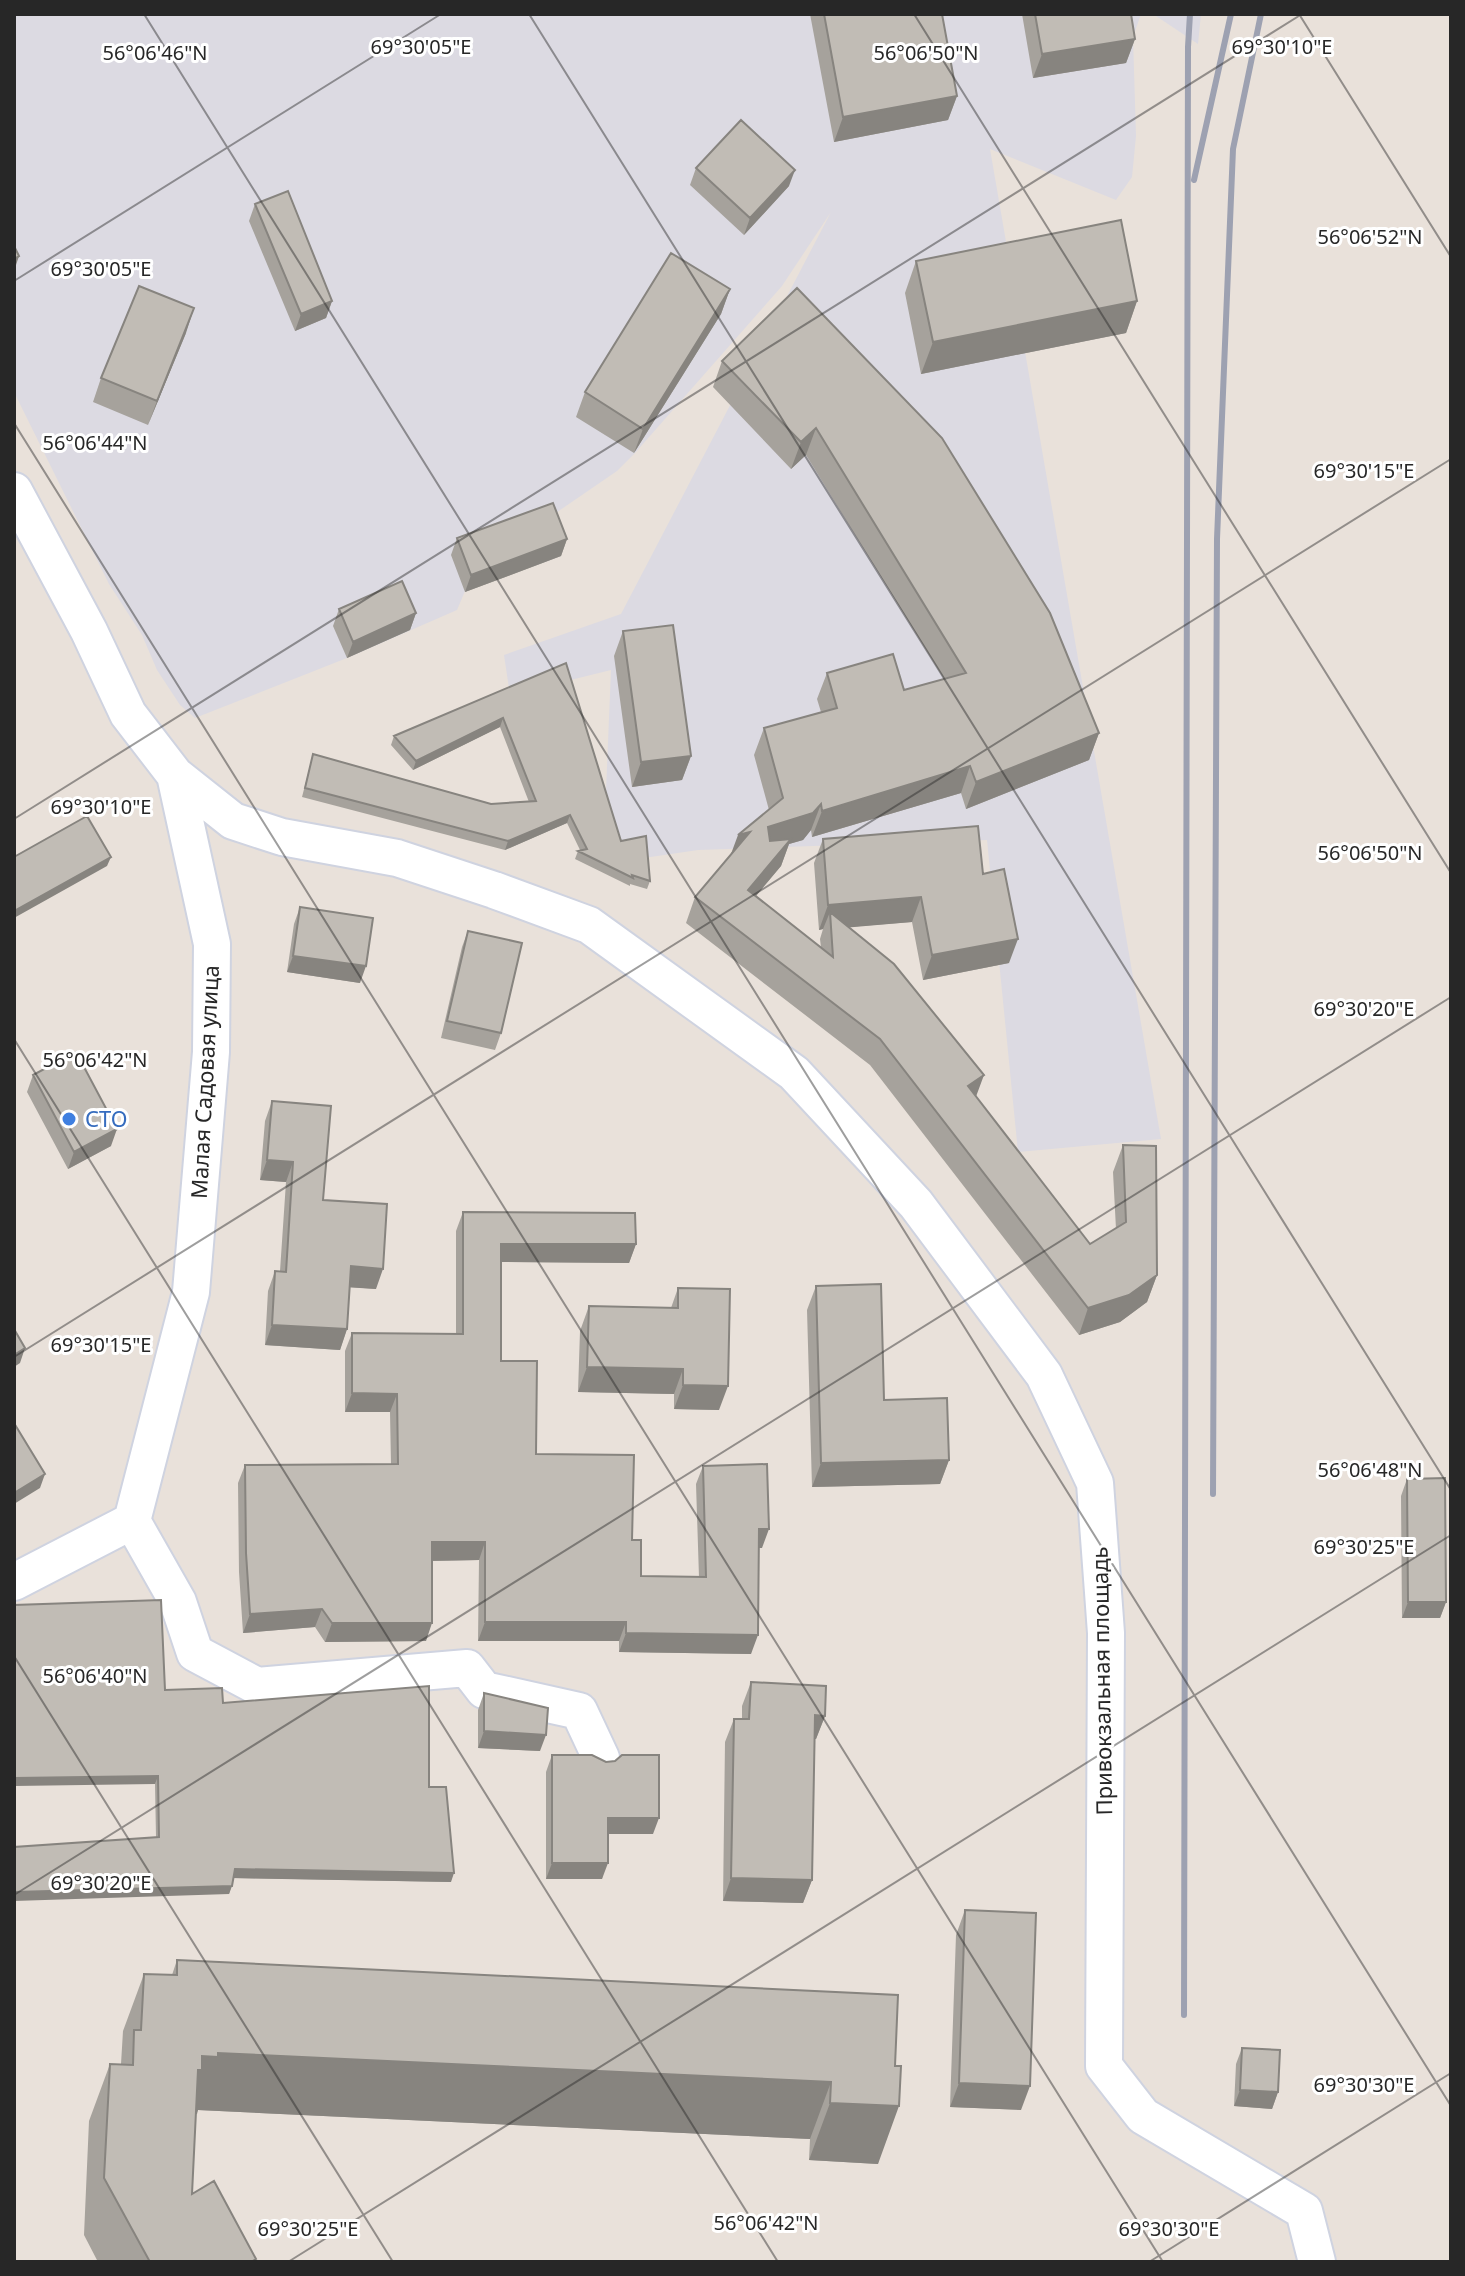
<svg xmlns="http://www.w3.org/2000/svg" width="1465" height="2276" viewBox="0 0 1465 2276" font-family="'Noto Sans',sans-serif">
	<style>
		.industrial { fill: #dcdae2 }
		.lines { fill: none; stroke-linecap: round; stroke-linejoin: round }
		.minor-casing { stroke: #cfd3e0; stroke-width: 40 }
		.minor { stroke: #fff; stroke-width: 36 }
		.rail { stroke: #9da1b1; stroke-width: 6 }
		.wall { fill: #a6a29c }
		.shaded-wall { fill: #87847f }
		.building { fill: #c1bcb5; stroke: #87847f; stroke-width: 2 }
		.ticks { fill: none; stroke: #272727; stroke-width: 2; stroke-opacity: 0.45 }
		.shop-dot { fill: #3f7fe0; stroke: #fff; stroke-width: 3 }
		.labels { text-anchor: middle; stroke-width: 6; stroke-linejoin: round; paint-order: stroke }
		.street-label { font-size: 22px; fill: #272727; stroke: #fff }
		.shop-label { font-size: 22px; fill: #366cbe; stroke: #fff; text-anchor: start }
		.ticks-label { font-size: 20px; text-anchor: middle; fill: #272727; stroke: #fff; stroke-width: 6; stroke-linejoin: round; paint-order: stroke }
	</style>
	<rect width="100%" height="100%" fill="#e9e1da"/>
	<path class="industrial" d="M 14,14 L 1141,14 L 1133,37 L 1136,136 L 1132,177 L 1116,200 L 990,149 L 1161,1139 L 1018,1152 L 987,840 L 698,850 L 603,864 L 611,670 L 510,695 L 504,655 L 621,614 L 831,212 L 782,286 L 635,453 L 617,471 L 547,519 L 561,556 L 465,591 L 457,610 L 347,658 L 195,718 L 180,705 L 157,670 L 142,635 L 109,584 L 14,392 Z
		M 1153,14 L 1201,14 L 1198,44 Z"/>
	<g class="lines">
		<defs>
			<path id="minor" d="M 14,491 L 89,631 L 128,714 L 175,775 L 212,944 L 211,1052 L 191,1292 L 132,1521 L 14,1582
				M 175,775 L 233,821 L 282,837 L 397,858 L 494,890 L 589,925 L 794,1073 L 916,1204 L 1044,1375 L 1095,1483 L 1106,1633 L 1104,2066 L 1143,2116 L 1304,2211 L 1317,2262
				M 132,1521 L 178,1602 L 195,1653 L 257,1686 L 467,1668 L 484,1690 L 579,1711 L 601,1758"/>
		</defs>
		<use href="#minor" class="minor-casing"/>
		<use href="#minor" class="minor"/>
		<path class="rail" d="M 1194,180 L 1231,14
			M 1213,1494 L 1217,539 L 1233,149 L 1261,14
			M 1184,2015 L 1188,47 L 1190,14"/>
	</g>
	<path class="wall" d="M 810,14 L 942,14 L 957,96 L 948,120 L 834,142 Z
		M 1022,14 L 1131,14 L 1135,39 L 1126,63 L 1033,78 Z
		M 696,168 L 789,186 L 744,235 L 690,185 Z
		M 255,204 L 332,301 L 326,318 L 295,331 L 249,221 Z
		M 916,261 L 1137,301 L 1126,333 L 921,374 L 905,293 Z
		M 797,288 L 1099,733 L 1089,760 L 966,809 L 961,793 L 812,837 L 811,830 L 803,840 L 789,844 L 781,866 L 756,896 L 821,947 L 820,939 L 823,929 L 819,930 L 814,863 L 823,839 L 983,874 L 1009,963 L 923,980 L 912,922 L 848,927 L 976,1097 L 1090,1244 L 1116,1229 L 1113,1172 L 1123,1145 L 1157,1275 L 1147,1302 L 1120,1322 L 1079,1335 L 870,1065 L 686,923 L 695,897 L 769,810 L 754,755 L 764,728 L 821,712 L 817,699 L 827,673 L 904,690 L 944,679 L 806,455 L 791,469 L 713,387 L 722,361 Z
		M 730,289 L 721,314 L 634,453 L 576,417 L 585,392 Z
		M 186,333 L 148,425 L 93,402 L 101,378 Z
		M 457,538 L 567,539 L 561,556 L 465,592 L 451,555 Z
		M 339,609 L 416,613 L 410,630 L 347,658 L 333,626 Z
		M 623,631 L 691,756 L 682,780 L 632,787 L 614,656 Z
		M 566,663 L 621,841 L 650,881 L 647,889 L 630,884 L 630,886 L 575,859 L 578,851 L 580,850 L 567,823 L 505,850 L 302,797 L 313,754 L 491,804 L 529,802 L 500,727 L 413,770 L 391,745 L 394,736 Z
		M 300,907 L 360,983 L 287,972 L 294,924 Z
		M 468,931 L 501,1033 L 495,1050 L 441,1038 L 462,947 Z
		M 33,1075 L 111,1146 L 68,1169 L 27,1092 Z
		M 272,1101 L 323,1200 L 376,1289 L 350,1287 L 347,1329 L 340,1350 L 265,1345 L 268,1291 L 275,1271 L 280,1271 L 286,1182 L 260,1180 L 265,1121 Z
		M 463,1212 L 636,1244 L 629,1263 L 501,1262 L 501,1361 L 536,1454 L 632,1540 L 641,1576 L 699,1577 L 696,1484 L 703,1466 L 762,1548 L 759,1548 L 751,1654 L 619,1652 L 619,1641 L 478,1641 L 479,1560 L 432,1561 L 426,1641 L 325,1642 L 315,1627 L 243,1633 L 239,1572 L 238,1483 L 245,1465 L 391,1464 L 390,1412 L 345,1412 L 345,1351 L 352,1333 L 456,1334 L 456,1231 Z
		M 816,1286 L 884,1400 L 949,1460 L 940,1484 L 812,1487 L 807,1310 Z
		M 678,1288 L 719,1410 L 674,1409 L 674,1394 L 578,1392 L 580,1331 L 589,1306 L 671,1308 Z
		M 1407,1479 L 1446,1602 L 1440,1618 L 1402,1618 L 1401,1496 Z
		M 751,1682 L 825,1716 L 816,1739 L 814,1739 L 812,1880 L 803,1903 L 723,1901 L 725,1742 L 734,1719 L 742,1719 L 742,1706 Z
		M 165,1690 L 223,1703 L 429,1787 L 451,1882 L 234,1878 L 229,1894 L 156,1837 L 155,1784 Z
		M 484,1693 L 540,1751 L 478,1748 L 478,1710 Z
		M 552,1755 L 653,1834 L 608,1834 L 602,1879 L 546,1879 L 546,1772 Z
		M 965,1910 L 1021,2110 L 950,2107 L 956,1935 Z
		M 177,1960 L 898,1995 L 878,2164 L 809,2160 L 810,2139 L 198,2110 L 196,2114 L 192,2194 L 255,2262 L 98,2262 L 84,2235 L 89,2121 L 110,2064 L 121,2064 L 123,2031 L 144,1974 L 172,1975 Z
		M 1242,2048 L 1278,2092 L 1272,2109 L 1234,2106 L 1236,2064 Z"/>
	<path class="shaded-wall" d="M 1135,39 L 1126,63 L 1033,78 L 1042,54 Z
		M 957,96 L 948,120 L 834,142 L 843,117 Z
		M 795,170 L 789,186 L 744,235 L 750,218 Z
		M 19,256 L 14,271 L 14,259 Z
		M 730,289 L 721,314 L 634,453 L 643,429 Z
		M 332,301 L 326,318 L 295,331 L 301,314 Z
		M 1137,301 L 1126,333 L 921,374 L 933,342 Z
		M 194,308 L 186,333 L 148,425 L 157,401 Z
		M 816,428 L 806,455 L 791,469 L 801,442 Z
		M 567,539 L 561,556 L 465,592 L 471,575 Z
		M 416,613 L 410,630 L 347,658 L 353,642 Z
		M 503,718 L 500,727 L 413,770 L 416,761 Z
		M 1099,733 L 1089,760 L 966,809 L 976,782 Z
		M 691,756 L 682,780 L 632,787 L 641,762 Z
		M 970,766 L 961,793 L 812,837 L 822,811 Z
		M 821,804 L 811,830 L 803,840 L 789,844 L 781,866 L 738,917 L 768,827 Z
		M 570,815 L 567,823 L 505,850 L 508,841 Z
		M 750,832 L 728,862 L 738,835 Z
		M 111,857 L 107,866 L 14,918 L 14,911 Z
		M 921,897 L 912,922 L 831,929 L 830,912 L 823,929 L 819,930 L 828,905 Z
		M 1018,939 L 1009,963 L 923,980 L 932,955 Z
		M 293,956 L 366,966 L 360,983 L 287,972 Z
		M 984,1075 L 974,1102 L 968,1086 Z
		M 117,1129 L 111,1146 L 68,1169 L 74,1152 Z
		M 267,1160 L 293,1162 L 286,1182 L 260,1180 Z
		M 501,1244 L 636,1244 L 629,1263 L 495,1262 Z
		M 351,1266 L 383,1269 L 376,1289 L 344,1287 Z
		M 1157,1275 L 1147,1302 L 1120,1322 L 1079,1335 L 1088,1308 Z
		M 272,1325 L 347,1329 L 340,1350 L 265,1345 Z
		M 25,1348 L 20,1363 L 14,1367 L 14,1355 Z
		M 587,1367 L 683,1369 L 674,1394 L 578,1392 Z
		M 683,1385 L 728,1386 L 719,1410 L 674,1409 Z
		M 352,1393 L 397,1394 L 390,1412 L 345,1412 Z
		M 949,1460 L 940,1484 L 812,1487 L 821,1463 Z
		M 45,1474 L 40,1488 L 14,1504 L 14,1493 Z
		M 759,1529 L 769,1529 L 762,1548 L 752,1548 Z
		M 432,1542 L 485,1542 L 479,1560 L 425,1561 Z
		M 1408,1602 L 1446,1602 L 1440,1618 L 1402,1618 Z
		M 322,1609 L 315,1627 L 243,1633 L 250,1614 Z
		M 485,1622 L 626,1622 L 619,1641 L 478,1641 Z
		M 332,1623 L 432,1623 L 426,1641 L 325,1642 Z
		M 626,1633 L 758,1635 L 751,1654 L 619,1652 Z
		M 815,1715 L 825,1716 L 816,1739 L 806,1739 Z
		M 484,1731 L 546,1735 L 540,1751 L 478,1748 Z
		M 158,1776 L 155,1784 L 14,1786 L 14,1778 Z
		M 608,1818 L 659,1818 L 653,1834 L 602,1834 Z
		M 552,1863 L 608,1863 L 602,1879 L 546,1879 Z
		M 235,1869 L 454,1873 L 451,1882 L 232,1878 Z
		M 731,1878 L 812,1880 L 803,1903 L 723,1901 Z
		M 232,1886 L 229,1894 L 14,1901 L 14,1892 Z
		M 218,2053 L 831,2082 L 810,2139 L 198,2110 L 197,2114 L 186,2114 L 202,2056 Z
		M 959,2083 L 1030,2086 L 1021,2110 L 950,2107 Z
		M 1240,2090 L 1278,2092 L 1272,2109 L 1234,2106 Z
		M 830,2103 L 899,2106 L 878,2164 L 809,2160 Z"/>
	<path class="building" d="M 824,14 L 942,14 L 957,96 L 843,117 Z
		M 1035,14 L 1131,14 L 1135,39 L 1042,54 Z
		M 741,120 L 795,170 L 750,218 L 696,168 Z
		M 288,191 L 332,301 L 301,314 L 255,204 Z
		M 1121,220 L 1137,301 L 933,342 L 916,261 Z
		M 14,246 L 19,256 L 14,259 Z
		M 671,253 L 730,289 L 643,429 L 585,392 Z
		M 139,286 L 194,308 L 157,401 L 101,378 Z
		M 797,288 L 942,438 L 1050,613 L 1099,733 L 976,782 L 970,766 L 822,811 L 821,804 L 813,813 L 768,827 L 770,841 L 791,839 L 748,890 L 833,957 L 830,912 L 894,964 L 984,1075 L 968,1086 L 1090,1244 L 1126,1222 L 1123,1145 L 1156,1146 L 1157,1275 L 1129,1295 L 1088,1308 L 880,1039 L 695,897 L 750,832 L 738,835 L 783,798 L 764,728 L 837,708 L 827,673 L 893,654 L 904,690 L 966,673 L 816,428 L 801,442 L 722,361 Z
		M 553,503 L 567,539 L 471,575 L 457,538 Z
		M 402,581 L 416,613 L 353,642 L 339,609 Z
		M 673,625 L 691,756 L 641,762 L 623,631 Z
		M 566,663 L 621,841 L 646,836 L 650,881 L 632,875 L 633,878 L 578,851 L 587,849 L 570,815 L 508,841 L 305,788 L 313,754 L 491,804 L 536,801 L 503,718 L 416,761 L 394,736 Z
		M 87,816 L 111,857 L 14,911 L 14,857 Z
		M 978,826 L 983,874 L 1004,869 L 1018,939 L 932,955 L 921,897 L 828,905 L 823,839 Z
		M 300,907 L 373,918 L 366,966 L 293,956 Z
		M 468,931 L 522,943 L 501,1033 L 447,1021 Z
		M 76,1052 L 117,1129 L 74,1152 L 33,1075 Z
		M 272,1101 L 331,1106 L 323,1200 L 387,1204 L 383,1269 L 351,1266 L 347,1329 L 272,1325 L 275,1271 L 286,1272 L 293,1162 L 267,1160 Z
		M 463,1212 L 635,1213 L 636,1244 L 501,1244 L 501,1361 L 537,1361 L 536,1454 L 634,1455 L 632,1540 L 641,1540 L 641,1576 L 706,1577 L 703,1466 L 767,1464 L 769,1529 L 759,1529 L 758,1635 L 626,1633 L 626,1622 L 485,1622 L 485,1542 L 432,1542 L 432,1623 L 332,1623 L 322,1609 L 250,1614 L 246,1553 L 245,1465 L 398,1464 L 397,1394 L 352,1393 L 352,1333 L 463,1334 Z
		M 881,1284 L 884,1400 L 947,1398 L 949,1460 L 821,1463 L 816,1286 Z
		M 678,1288 L 730,1289 L 728,1386 L 683,1385 L 683,1369 L 587,1367 L 589,1306 L 678,1308 Z
		M 14,1329 L 25,1348 L 14,1355 Z
		M 14,1423 L 45,1474 L 14,1493 Z
		M 1445,1478 L 1446,1602 L 1408,1602 L 1407,1479 Z
		M 161,1600 L 165,1690 L 222,1688 L 223,1703 L 429,1686 L 429,1787 L 446,1787 L 454,1873 L 235,1869 L 232,1886 L 14,1892 L 14,1847 L 159,1837 L 158,1776 L 14,1778 L 14,1605 Z
		M 751,1682 L 826,1686 L 825,1716 L 815,1715 L 812,1880 L 731,1878 L 734,1719 L 749,1719 Z
		M 484,1693 L 548,1708 L 546,1735 L 484,1731 Z
		M 552,1755 L 592,1755 L 606,1762 L 615,1761 L 622,1755 L 659,1755 L 659,1818 L 608,1818 L 608,1863 L 552,1863 Z
		M 965,1910 L 1036,1913 L 1030,2086 L 959,2083 Z
		M 177,1960 L 898,1995 L 895,2066 L 901,2066 L 899,2106 L 830,2103 L 831,2082 L 218,2053 L 218,2057 L 202,2056 L 202,2070 L 198,2070 L 192,2194 L 214,2181 L 256,2259 L 251,2262 L 150,2262 L 104,2178 L 110,2064 L 133,2065 L 134,2030 L 141,2030 L 144,1974 L 177,1975 Z
		M 1242,2048 L 1280,2050 L 1278,2092 L 1240,2090 Z"/>
	<path class="ticks" d="M 144,14 L 1451,2106M 529,14 L 1451,1490M 914,14 L 1451,873M 1299,14 L 1451,257M 14,281 L 441,14M 14,423 L 1163,2262M 14,819 L 1302,14M 14,1039 L 778,2262M 14,1357 L 1451,459M 14,1656 L 393,2262M 14,1895 L 1451,997M 288,2262 L 1451,1535M 1149,2262 L 1451,2073"/>
	<circle class="shop-dot" cx="69" cy="1119" r="8"/>
	<g class="labels">
		<g class="street-label">
			<text transform="translate(205 1082) rotate(-87)" y="8">Малая Садовая улица</text>
			<text transform="translate(1102 1681) rotate(-91)" y="8">Привокзальная площадь</text>
		</g>
		<g class="shop-label">
			<text x="85" y="1127">СТО</text>
		</g>
	</g>
	<g class="ticks-label">
		<text x="421" y="54">69°30'05"E</text>
		<text x="1282" y="54">69°30'10"E</text>
		<text x="155" y="60">56°06'46"N</text>
		<text x="926" y="60">56°06'50"N</text>
		<text x="1370" y="244">56°06'52"N</text>
		<text x="101" y="276">69°30'05"E</text>
		<text x="95" y="450">56°06'44"N</text>
		<text x="1364" y="478">69°30'15"E</text>
		<text x="101" y="814">69°30'10"E</text>
		<text x="1370" y="860">56°06'50"N</text>
		<text x="1364" y="1016">69°30'20"E</text>
		<text x="95" y="1067">56°06'42"N</text>
		<text x="101" y="1352">69°30'15"E</text>
		<text x="1370" y="1477">56°06'48"N</text>
		<text x="1364" y="1554">69°30'25"E</text>
		<text x="95" y="1683">56°06'40"N</text>
		<text x="101" y="1890">69°30'20"E</text>
		<text x="1364" y="2092">69°30'30"E</text>
		<text x="766" y="2230">56°06'42"N</text>
		<text x="308" y="2236">69°30'25"E</text>
		<text x="1169" y="2236">69°30'30"E</text>
	</g>
	<rect width="1465" height="2276" fill="none" stroke="#272727" stroke-width="32"/>
</svg>
